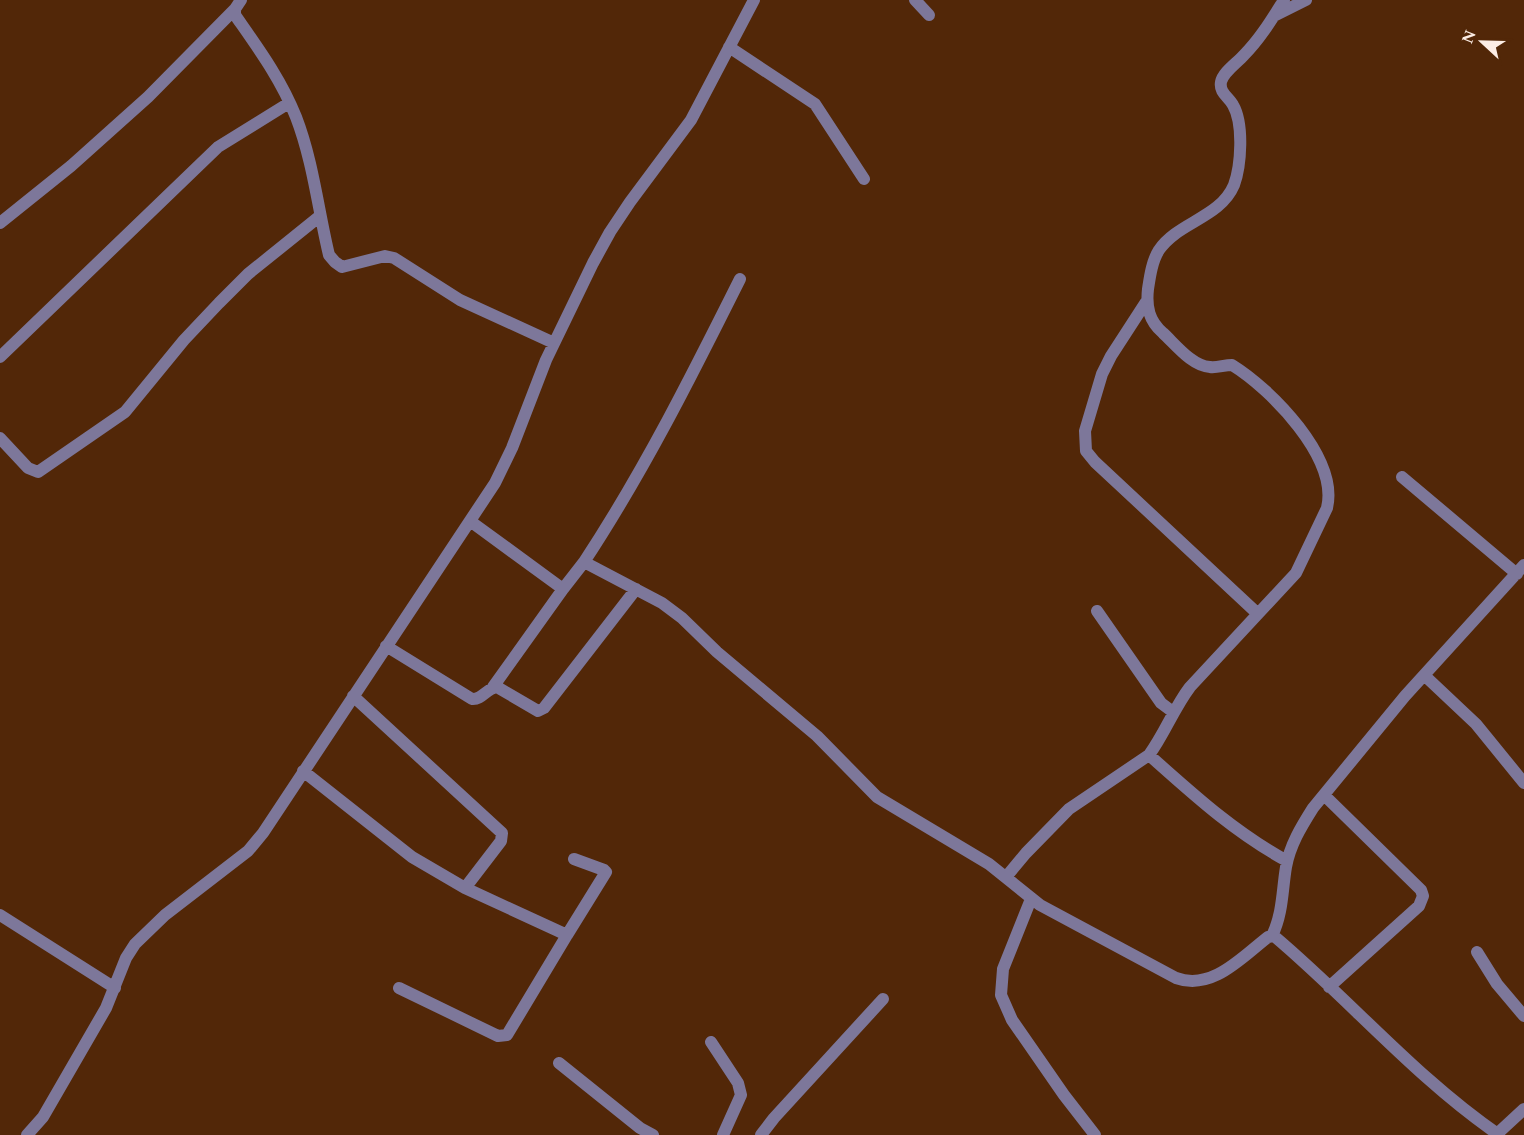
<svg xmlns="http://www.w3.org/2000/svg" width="1524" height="1135" viewBox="0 0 1524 1135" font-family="Spectral,serif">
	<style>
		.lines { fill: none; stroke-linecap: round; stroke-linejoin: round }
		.street { stroke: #7d779a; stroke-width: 12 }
	</style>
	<rect width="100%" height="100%" fill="#522708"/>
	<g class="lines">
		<path class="street" d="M 241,0 L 235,9 L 235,15 C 258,48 281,79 296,117 C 313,161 318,209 329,255 L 335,262 L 342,267 L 385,256 L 394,258 L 460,300 L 554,343
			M 915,0 L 929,15
			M 1274,16 L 1306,0
			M 729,47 L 815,104 L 864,179
			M 0,223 L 71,166 L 148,97 L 235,9
			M 1146,302 L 1111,356 L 1102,374 L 1085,431 L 1086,451 L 1095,462 L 1258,614
			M 0,357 L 218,147 L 289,103
			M 0,438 L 28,468 L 38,472 L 125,412 L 184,340 L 219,303 L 248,274 L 320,216
			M 1402,477 L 1517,574
			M 470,521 L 563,589 L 584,562 L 662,603 L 682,618 L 717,652 L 817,736 L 877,797 L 989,864 L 1040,905 L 1176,978 C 1212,991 1241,958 1268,937 L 1274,936 C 1351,1001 1416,1078 1499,1135
			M 584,562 C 644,471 692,375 740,279
			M 1097,611 L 1161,703 L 1173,712
			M 386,646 L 472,699 C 482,700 487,688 497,687 L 538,711 L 544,708 L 636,589
			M 1424,675 L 1476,724 L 1524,783
			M 493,687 L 563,589
			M 353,696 L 502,833 L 501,841 L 465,888
			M 1149,755 C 1194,795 1234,832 1287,861
			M 303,771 L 412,857 L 465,888 L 567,935 L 507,1035 L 498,1036 L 399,988
			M 1324,795 L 1421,890 L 1423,896 L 1419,906 L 1329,987
			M 1006,877 L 1026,853 L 1069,809 L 1149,755 C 1165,733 1174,708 1190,687 L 1296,573 L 1327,508 C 1339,458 1271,389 1232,365 C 1224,365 1217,368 1210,367 C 1192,366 1176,345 1163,333 C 1149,321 1146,307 1148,289 C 1150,276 1152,261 1159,250 C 1178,222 1220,218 1234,185 C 1241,166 1244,124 1233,105 C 1229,97 1219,93 1221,82 C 1223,72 1237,63 1244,55 C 1260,39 1272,19 1284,0
			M 1031,899 L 1003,969 L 1001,995 L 1012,1020 L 1064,1095 L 1095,1135
			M 0,915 L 115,988
			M 567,935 L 606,872 L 604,870 L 574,859
			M 1272,936 C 1283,913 1282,891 1286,867 C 1290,845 1301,827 1313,808 L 1405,696 L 1524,565
			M 1477,952 L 1497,984 L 1524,1016
			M 711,1042 L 738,1083 L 741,1095 L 723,1135
			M 559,1063 L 640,1128 L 653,1135
			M 1497,1134 L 1524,1109
			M 27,1135 L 43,1117 L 106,1008 L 126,958 L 135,944 L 165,915 L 248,851 L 263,833 L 495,483 L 512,448 L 546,360 L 593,263 L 610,232 L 630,202 L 691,120 L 754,0
			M 761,1135 L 774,1118 L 883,999"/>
	</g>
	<g transform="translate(1482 42) rotate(292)" stroke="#522708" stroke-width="4.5" paint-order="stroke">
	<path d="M0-4.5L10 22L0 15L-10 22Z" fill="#fcede5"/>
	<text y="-9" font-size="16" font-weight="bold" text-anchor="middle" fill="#fcede5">N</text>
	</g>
</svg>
